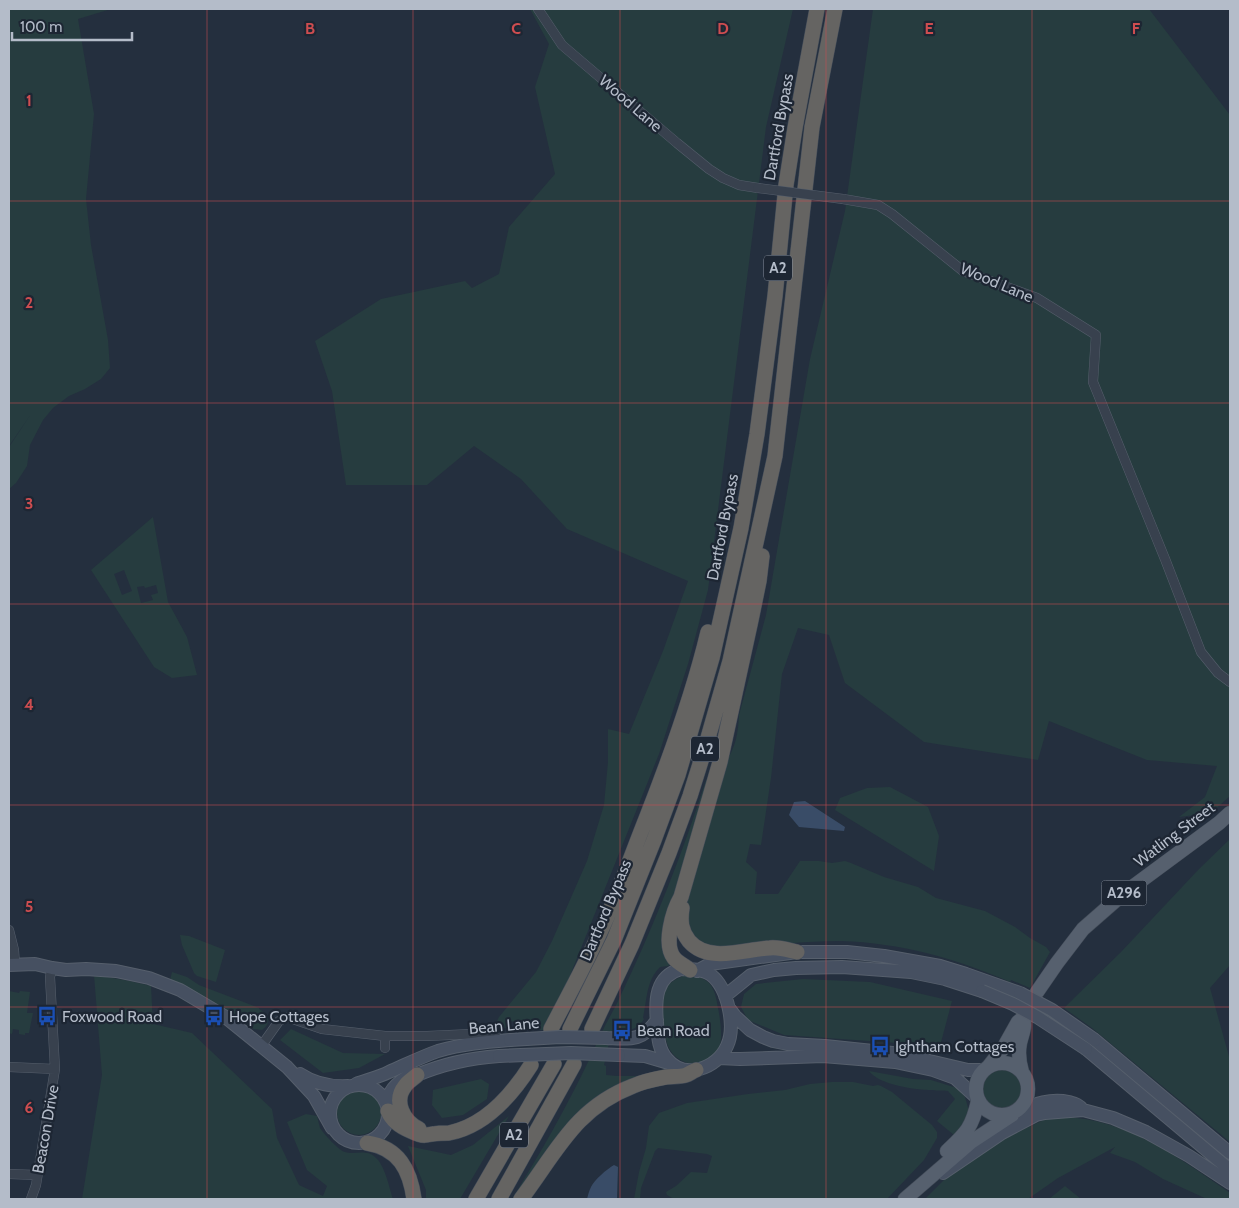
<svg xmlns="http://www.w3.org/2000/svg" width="1239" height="1208" viewBox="0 0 1239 1208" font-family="Cabin,sans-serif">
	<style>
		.green { fill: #263c3f; fill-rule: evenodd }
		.water { fill: #394c67 }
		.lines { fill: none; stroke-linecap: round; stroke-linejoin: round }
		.minor-casing { stroke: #565f6c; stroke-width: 10 }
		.secondary-casing { stroke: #565f6c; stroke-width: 14 }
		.primary-casing { stroke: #414a57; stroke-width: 15 }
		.trunk-casing { stroke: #434c59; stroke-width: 16 }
		.minor { stroke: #38414e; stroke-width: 9 }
		.secondary { stroke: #465061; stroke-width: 12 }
		.primary { stroke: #56606e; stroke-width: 14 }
		.trunk { stroke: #656462; stroke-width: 15 }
		.minor-bridge-casing { stroke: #565f6c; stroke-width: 10; stroke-linecap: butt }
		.secondary-bridge-casing { stroke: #565f6c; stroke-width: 14; stroke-linecap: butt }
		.minor-bridge { stroke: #38414e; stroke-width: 9 }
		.secondary-bridge { stroke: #465061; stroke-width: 12 }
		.grid { fill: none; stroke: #ce4d50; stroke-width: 1; stroke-opacity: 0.55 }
		.labels { text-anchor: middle; stroke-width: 4.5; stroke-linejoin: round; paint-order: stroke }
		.shield { fill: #1d2633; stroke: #878f9c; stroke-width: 1 }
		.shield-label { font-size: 15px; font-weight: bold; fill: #b4bcc9 }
		.street-label { font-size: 16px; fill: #b4bcc9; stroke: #1d2633 }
		.poi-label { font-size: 16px; fill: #b4bcc9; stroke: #1d2633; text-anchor: start }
		.grid-label { font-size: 16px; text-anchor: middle; font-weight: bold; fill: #ce4d50; stroke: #1d2633; stroke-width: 4.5; stroke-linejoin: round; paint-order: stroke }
	</style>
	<rect width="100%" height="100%" fill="#242f3e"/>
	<path class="green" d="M 9,9 L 111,9 L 78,19 L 94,114 L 86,199 L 91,245 L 108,340 L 110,368 L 101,379 L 85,389 L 69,396 L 53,408 L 43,420 L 30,445 L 27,466 L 16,483 L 9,489 L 9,447 L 31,414 L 9,446 Z
		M 530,9 L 793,9 L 766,127 L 708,590 L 688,664 L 659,754 L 561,998 L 544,1030 L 541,1030 L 511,1021 L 506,1028 L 499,1028 L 497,1026 L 497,1021 L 499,1017 L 536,972 L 552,941 L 587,861 L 604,805 L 608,762 L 608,729 L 629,734 L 663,651 L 688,581 L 567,529 L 521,479 L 474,446 L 427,485 L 346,485 L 332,391 L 315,341 L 381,299 L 465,281 L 472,288 L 499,274 L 509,227 L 555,174 L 535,87 L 549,44 Z
		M 873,9 L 1149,9 L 1230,115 L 1230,796 L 1211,813 L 1179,817 L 1205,797 L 1217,766 L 1147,760 L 1049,721 L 1038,760 L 924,742 L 845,683 L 829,635 L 798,628 L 782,674 L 771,778 L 761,845 L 750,844 L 746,862 L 757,872 L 755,894 L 778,894 L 800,861 L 819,861 L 832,863 L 845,861 L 851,863 L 884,877 L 918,887 L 936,898 L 985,911 L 1015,927 L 1030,938 L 1046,947 L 1050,952 L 1030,988 L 1011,980 L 1010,982 C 955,958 901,943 841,941 C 819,941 798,942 776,945 C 753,947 730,946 707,947 L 690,932 L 686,915 L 688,899 L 726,762 C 736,746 738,734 739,715 L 766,615 L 810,359 L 845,211 Z
		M 153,517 L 168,602 L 187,637 L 197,675 L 172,678 L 154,667 L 91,570 ZM 124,570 L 132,591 L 122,595 L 114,574 ZM 156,585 L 158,593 L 151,595 L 153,600 L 141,603 L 137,587 L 144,586 L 145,588 Z
		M 706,780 L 708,781 L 671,964 L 668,966 L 660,967 C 646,981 647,1000 643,1018 L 644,1019 C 635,1033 627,1030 612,1030 L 604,1065 L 606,1066 L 606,1075 L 617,1076 L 641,1076 L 617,1086 L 516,1199 L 512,1199 C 540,1154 566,1108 589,1060 C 594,1051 597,1041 602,1032 C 607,1021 614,1010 619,999 C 653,928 682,855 706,780 Z
		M 890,787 L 928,807 L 939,836 L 934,871 L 835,810 L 840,798 L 867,788 Z
		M 1230,839 L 1230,965 L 1210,988 L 1230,1060 L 1230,1142 L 1092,1028 L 1064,1008 L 1121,952 L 1199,869 Z
		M 180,935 L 189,936 L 225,950 L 216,982 L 197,976 L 194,973 L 182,945 Z
		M 172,972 L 187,977 L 199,985 L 259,1008 L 259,1009 C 269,1014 272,1023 262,1030 L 254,1029 L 233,1015 L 170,980 Z
		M 94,975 L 130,981 L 151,986 L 153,1024 L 192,1033 L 272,1109 L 277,1138 L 299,1185 L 323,1196 L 327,1186 L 307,1170 L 287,1122 L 306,1114 L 317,1116 C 318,1120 319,1124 320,1128 C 324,1134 338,1150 345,1152 C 354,1155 367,1149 375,1157 C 385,1165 389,1187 393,1199 L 82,1199 L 102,1075 Z
		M 686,975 C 695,975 703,977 710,984 C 716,992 717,1003 719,1013 C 722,1034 726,1056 700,1063 C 689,1066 676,1060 670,1050 C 663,1038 659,1004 665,990 C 669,982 677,978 686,975 Z
		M 803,979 L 870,982 L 952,1001 L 940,1046 L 784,1035 L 748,1020 L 741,1007 L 744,994 L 756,984 Z
		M 9,991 L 19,993 L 20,991 L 30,992 L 27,1013 L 33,1013 L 29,1033 L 25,1033 L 25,1035 L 19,1034 L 19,1030 L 13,1029 L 12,1034 L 9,1033 Z
		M 291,1029 L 343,1053 L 385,1054 L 359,1068 L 323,1073 L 280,1040 Z
		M983 1089a19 19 0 1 1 38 0a19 19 0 1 1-38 0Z
		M 869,1071 L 913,1079 L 931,1080 L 957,1088 L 965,1097 L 969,1111 L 963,1127 L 954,1135 L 937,1121 L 955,1099 L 948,1091 C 943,1090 938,1091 932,1090 C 916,1090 879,1085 869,1071 Z
		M 481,1079 L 489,1084 L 487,1099 L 463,1115 L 442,1118 L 432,1105 L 433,1090 Z
		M 832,1082 L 853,1082 L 873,1086 L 878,1085 L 881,1086 L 892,1092 L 915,1111 L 932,1125 L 937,1132 L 937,1138 L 924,1160 L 887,1199 L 674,1199 L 667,1195 L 666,1192 L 676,1186 L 691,1172 L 707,1173 L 712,1156 L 707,1154 L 658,1148 L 655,1151 L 641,1188 L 640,1199 L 634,1199 L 639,1172 L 646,1148 L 649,1126 L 659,1113 L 687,1103 L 748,1094 L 785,1090 L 810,1084 Z
		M337 1113a22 22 0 1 1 44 0a22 22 0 1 1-44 0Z
		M 509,1116 L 460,1199 L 426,1199 L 426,1190 L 408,1146 L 451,1155 L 473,1145 Z
		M 1063,1117 C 1126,1118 1181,1159 1230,1193 L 1230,1199 L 1207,1199 L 1163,1179 L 1135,1162 L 1110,1153 L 1115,1147 L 1058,1178 L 1028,1199 L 925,1199 L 949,1175 L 1003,1140 L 1026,1128 L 1046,1119 Z
		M 1065,1186 L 1081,1199 L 1049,1199 Z"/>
	<path class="water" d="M 805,801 L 845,827 L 844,831 L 799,827 L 789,815 L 794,802 Z
		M 614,1165 L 618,1167 L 617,1199 L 587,1199 C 588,1195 589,1191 591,1187 C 594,1180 607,1169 614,1165 Z"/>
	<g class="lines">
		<defs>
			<path id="minor" d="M 538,9 L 562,45 L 677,143 L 709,169 L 723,178 L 739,185 L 758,188
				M 843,199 L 878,205 L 892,214 L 963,271 L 1037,298 L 1096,335 L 1093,382 L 1165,559 L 1201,652 L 1218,673 L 1230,682
				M 9,930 L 14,950 L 15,965
				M 262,1045 L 279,1021 L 287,1017 L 322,1029 L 385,1036 L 427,1036 L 472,1034 L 497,1031
				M 385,1048 L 385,1036
				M 9,1067 L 55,1069
				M 9,1174 L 37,1175
				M 31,1199 L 36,1185 L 55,1069 L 50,977 L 52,968"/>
			<path id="secondary" d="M 9,965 L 35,964 L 52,968 L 66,970 L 86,969 L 116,971 L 149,978 L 180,990 L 224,1016 L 287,1067 L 314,1096 L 332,1128
				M 681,969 C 691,969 703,969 711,975 C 728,988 736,1027 727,1046 C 717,1069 684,1080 667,1059 C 658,1049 658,1036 657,1023 C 655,1001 655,976 681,969 Z
				M 697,971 L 710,964 L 797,952 L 847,952 L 884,956 L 940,966 L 966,974 L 1020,993
				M 725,996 L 751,975 L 774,970 L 796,968 L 842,967 L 911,972 L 945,979 L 982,991
				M 729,1008 L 735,1016 L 750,1030 L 763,1037 L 773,1041 L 788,1044 L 825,1046 L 892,1053 L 908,1056 L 968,1070 L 984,1070
				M 606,1038 C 630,1039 642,1042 657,1020
				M 1095,1040 L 1230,1153
				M 1086,1049 L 1230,1170
				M 619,1055 L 645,1056 L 672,1064
				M 719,1058 L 740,1059 L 823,1056 L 895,1062 L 933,1070 L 955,1078 L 976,1097
				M 300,1074 C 315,1084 330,1087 348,1086
				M 356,1084 C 367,1080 379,1077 389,1072 C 405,1065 421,1057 438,1051 C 462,1044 486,1042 510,1040
				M330 1114a29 29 0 1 1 58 0a29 29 0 1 1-58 0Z
				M 387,1106 C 387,1090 400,1080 413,1074 L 417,1075 C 443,1064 471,1058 499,1056
				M 1017,1111 C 1035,1104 1050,1098 1069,1102 C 1076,1104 1079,1105 1083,1110
				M 943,1173 L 1002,1133 L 1036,1115 L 1045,1113 L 1083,1110 L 1113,1118 L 1146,1132 L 1189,1156 L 1230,1183"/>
			<path id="primary" d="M 1037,992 L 1057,963 L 1083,929 L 1123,894 L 1219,823 L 1230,813
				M976 1089a26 26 0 1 1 52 0a26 26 0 1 1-52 0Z
				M 989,1066 L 1004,1047 L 1018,1022 L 1023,1018 C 1026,1027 1022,1034 1020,1043 C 1018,1053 1019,1062 1022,1072
				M 947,1151 C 966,1133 972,1128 978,1101
				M 905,1199 L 971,1142 L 1012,1115"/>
			<path id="trunk" d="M 682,908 C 680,921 681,931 689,941 C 709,964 745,949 770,948 C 779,947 788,950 797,952
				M 690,970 C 685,966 678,963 674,958 C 663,944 673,911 681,897 L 720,762 L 751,620 L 759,581 L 762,556
				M 551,1029 C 571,990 593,951 610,910 C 623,880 634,849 646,819 C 670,758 693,695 708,632
				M 570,1029 L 614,940 L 654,840 L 678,775 L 712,658 L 741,528 L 757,434 L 775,296 L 786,185 L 795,128 L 817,9
				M 592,1029 L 632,944 L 669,853 L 690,796 L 706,745 L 730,661 L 775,456 L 812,127 L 835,9
				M 417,1075 C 413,1079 408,1081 405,1086 C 393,1101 403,1121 419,1129
				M 388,1111 C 392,1121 401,1127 411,1131 C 415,1133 421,1136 426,1135 C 428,1135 431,1134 433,1134 C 438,1133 444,1133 449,1133 C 485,1126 512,1095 531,1065
				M 367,1143 C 399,1148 410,1170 414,1199
				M 476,1199 L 554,1064
				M 499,1199 L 574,1064
				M 521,1199 C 556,1153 575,1108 633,1086 C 644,1081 655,1079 666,1077 C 672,1076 680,1077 686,1075 C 689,1074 693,1071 696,1070"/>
		</defs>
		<use href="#minor" class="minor-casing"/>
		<use href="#secondary" class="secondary-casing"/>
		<use href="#primary" class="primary-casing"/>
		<use href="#trunk" class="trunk-casing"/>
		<use href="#minor" class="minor"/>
		<use href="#secondary" class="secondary"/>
		<use href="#primary" class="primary"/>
		<use href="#trunk" class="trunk"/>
		<defs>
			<path id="minor-bridge" d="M 758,188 L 843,199"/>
			<path id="secondary-bridge" d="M 982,991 L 1013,1004 L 1037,1017 L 1086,1049
				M 1020,993 L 1052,1010 L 1095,1040
				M 510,1040 L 560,1037 L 606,1038
				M 499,1056 L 571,1053 L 619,1055"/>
		</defs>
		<use href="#minor-bridge" class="minor-bridge-casing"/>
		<use href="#secondary-bridge" class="secondary-bridge-casing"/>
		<use href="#minor-bridge" class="minor-bridge"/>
		<use href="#secondary-bridge" class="secondary-bridge"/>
	</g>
	<path class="grid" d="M 207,9 L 207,1199M 413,9 L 413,1199M 620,9 L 620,1199M 826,9 L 826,1199M 1032,9 L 1032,1199M 9,201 L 1230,201M 9,403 L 1230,403M 9,604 L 1230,604M 9,805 L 1230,805M 9,1007 L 1230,1007"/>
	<defs>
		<symbol id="bus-bare" viewBox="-9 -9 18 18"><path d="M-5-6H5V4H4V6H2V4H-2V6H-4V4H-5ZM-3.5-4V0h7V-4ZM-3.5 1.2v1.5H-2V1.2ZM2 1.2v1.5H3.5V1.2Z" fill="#1a4fb4" stroke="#1d2633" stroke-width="2.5" paint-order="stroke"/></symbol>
	</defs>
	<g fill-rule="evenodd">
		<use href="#bus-bare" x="33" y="1002" width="28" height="28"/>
		<use href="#bus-bare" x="200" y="1002" width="28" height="28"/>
		<use href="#bus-bare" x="608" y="1016" width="28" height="28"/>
		<use href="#bus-bare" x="866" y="1032" width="28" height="28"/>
	</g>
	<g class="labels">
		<g class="shield">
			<rect x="764" y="255.5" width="28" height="25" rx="4"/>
			<rect x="691" y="736.5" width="28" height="25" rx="4"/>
			<rect x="1101.5" y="880.5" width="45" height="25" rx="4"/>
			<rect x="500" y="1122.5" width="28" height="25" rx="4"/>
		</g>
		<g class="shield-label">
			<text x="778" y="273">A2</text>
			<text x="705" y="754">A2</text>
			<text x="1124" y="898">A296</text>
			<text x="514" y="1140">A2</text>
		</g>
		<g class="street-label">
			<text transform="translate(631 103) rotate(41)" y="6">Wood Lane</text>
			<text transform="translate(778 127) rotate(-80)" y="6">Dartford Bypass</text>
			<text transform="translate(997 282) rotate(23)" y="6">Wood Lane</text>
			<text transform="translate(722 527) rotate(-79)" y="6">Dartford Bypass</text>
			<text transform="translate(1174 834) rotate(-37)" y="6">Watling Street</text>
			<text transform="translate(605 910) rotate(-67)" y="6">Dartford Bypass</text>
			<text transform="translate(504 1025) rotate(-5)" y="6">Bean Lane</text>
			<text transform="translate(45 1129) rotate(-80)" y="6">Beacon Drive</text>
		</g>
		<g class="poi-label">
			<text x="62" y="1022">Foxwood Road</text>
			<text x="229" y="1022">Hope Cottages</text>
			<text x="637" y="1036">Bean Road</text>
			<text x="895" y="1052">Ightham Cottages</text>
		</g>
	</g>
	<g class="grid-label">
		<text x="310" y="34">B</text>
		<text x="516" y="34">C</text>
		<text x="723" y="34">D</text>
		<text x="929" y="34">E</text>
		<text x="1136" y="34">F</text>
		<text x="29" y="106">1</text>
		<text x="29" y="308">2</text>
		<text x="29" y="509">3</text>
		<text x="29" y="710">4</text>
		<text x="29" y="912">5</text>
		<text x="29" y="1113">6</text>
	</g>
	<rect width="1239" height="1208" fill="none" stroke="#b4bcc9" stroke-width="20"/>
	<path d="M12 32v8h120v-8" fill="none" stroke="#b4bcc9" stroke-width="2.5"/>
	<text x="20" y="32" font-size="15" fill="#b4bcc9" stroke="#1d2633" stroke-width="4" paint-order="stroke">100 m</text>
</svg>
